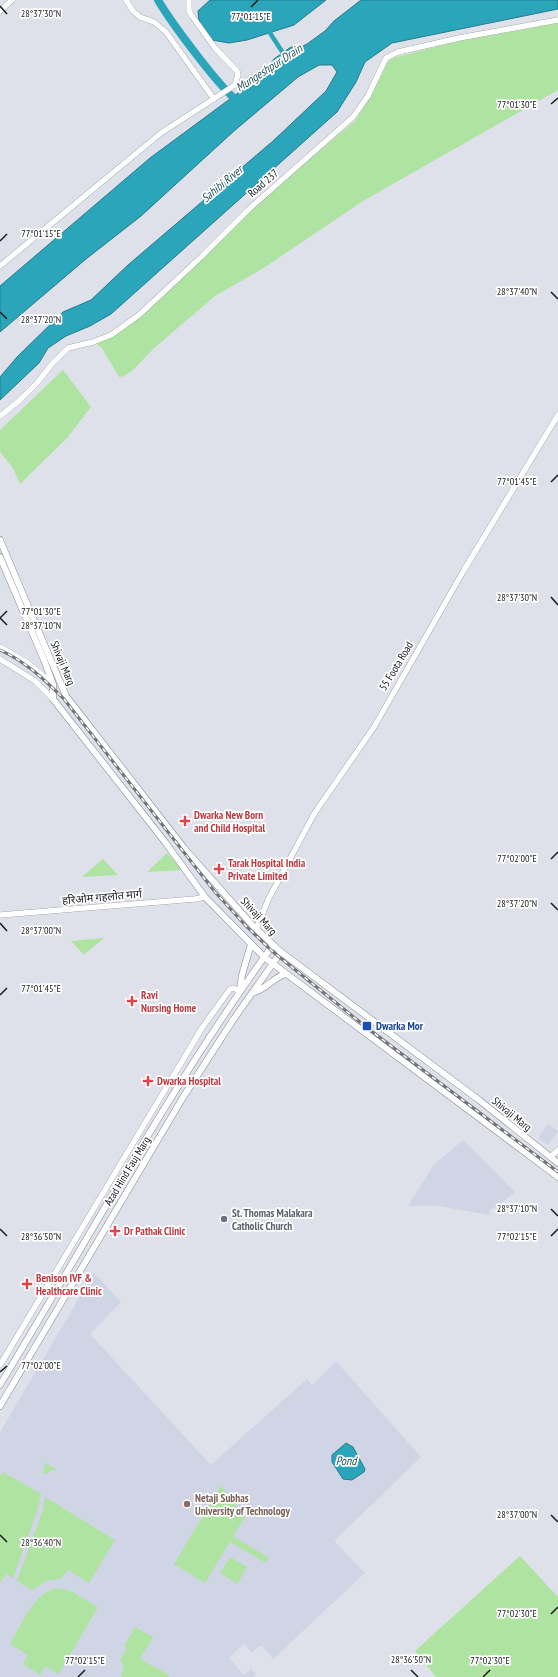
<svg xmlns="http://www.w3.org/2000/svg" width="558" height="1677" viewBox="0 0 558 1677" font-family="'PT Sans Narrow','Noto Sans Devanagari',sans-serif">
	<style>
		.built { fill: #cfd5e4 }
		.green { fill: #aee3a1 }
		.water { fill: #2ba5ba; stroke: #267c8b }
		.lines { fill: none; stroke-linecap: round; stroke-linejoin: round }
		.canal { stroke: #2ba5ba; stroke-width: 4.5 }
		.river { stroke: #2ba5ba; stroke-width: 8 }
		.tertiary-casing { stroke: #84878e; stroke-width: 6 }
		.secondary-casing { stroke: #84878e; stroke-width: 7 }
		.tertiary { stroke: #fff; stroke-width: 5.5 }
		.secondary { stroke: #fff; stroke-width: 6 }
		.rail-casing { stroke: #727479; stroke-width: 3 }
		.rail { stroke: #fff; stroke-width: 1.5; stroke-dasharray: 4.5; stroke-linecap: butt }
		.ticks { fill: none; stroke: #1a1b1e; stroke-width: 1.5 }
		.health-dot { fill: #e0444e; stroke: #fff; stroke-width: 1.5 }
		.transit-dot { fill: #1a4fb4; stroke: #fff; stroke-width: 1.5 }
		.worship-dot { fill: #6b7280; stroke: #fff; stroke-width: 1.5 }
		.education-dot { fill: #8d6e63; stroke: #fff; stroke-width: 1.5 }
		.labels { text-anchor: middle; stroke-width: 3.5; stroke-linejoin: round; paint-order: stroke }
		.street-label { font-size: 11px; fill: #1a1b1e; stroke: #fff }
		.health-label { font-size: 11px; font-weight: bold; fill: #be3a42; stroke: #fff; text-anchor: start }
		.transit-label { font-size: 11px; font-weight: bold; fill: #164399; stroke: #fff; text-anchor: start }
		.worship-label { font-size: 11px; font-weight: bold; fill: #5b616d; stroke: #fff; text-anchor: start }
		.education-label { font-size: 11px; font-weight: bold; fill: #785e54; stroke: #fff; text-anchor: start }
		.water-label { font-size: 12px; font-style: italic; fill: #24555e; stroke: #fff }
		.ticks-label { font-size: 10px; text-anchor: middle; fill: #1a1b1e; stroke: #fff; stroke-width: 3.5; stroke-linejoin: round; paint-order: stroke }
	</style>
	<rect width="100%" height="100%" fill="#dee1e9"/>
	<path class="built" d="M 548,1124 L 558,1131 L 548,1145 L 538,1138 Z
		M 463,1140 L 515,1192 L 498,1206 L 490,1210 L 490,1215 L 438,1206 L 408,1206 L 434,1165 Z
		M 94,1273 L 121,1302 L 90,1334 L 211,1465 L 307,1379 L 312,1385 L 336,1361 L 421,1457 L 334,1541 L 365,1573 L 273,1659 L 261,1645 L 252,1653 L 244,1644 L 229,1658 L 244,1675 L 251,1669 L 256,1674 L 253,1677 L 0,1677 L 0,1432 Z"/>
	<path class="green" d="M 558,23 L 558,90 L 363,201 L 262,269 L 215,296 L 153,349 L 133,370 L 124,376 L 119,377 L 102,348 L 95,343 L 114,335 L 250,209 L 355,121 L 368,101 L 388,62 L 393,58 L 455,42 Z
		M 63,370 L 91,407 L 67,438 L 20,484 L 13,468 L 0,452 L 0,430 Z
		M 167,853 L 182,870 L 148,872 L 148,871 Z
		M 103,859 L 118,875 L 82,877 Z
		M 104,938 L 84,955 L 71,941 Z
		M 45,1463 L 57,1470 L 50,1470 L 48,1473 L 43,1474 Z
		M 3,1472 L 41,1494 L 38,1508 L 13,1578 L 6,1574 L 0,1583 L 0,1477 Z
		M 221,1486 L 245,1517 L 233,1536 L 269,1558 L 266,1563 L 230,1542 L 205,1583 L 174,1564 Z
		M 45,1497 L 115,1540 L 89,1583 L 68,1570 L 61,1579 L 46,1581 L 32,1590 L 17,1581 L 43,1510 Z
		M 520,1556 L 558,1597 L 558,1677 L 436,1677 L 415,1651 Z
		M 230,1557 L 247,1567 L 237,1584 L 220,1573 Z
		M 57,1588 L 71,1591 L 98,1607 L 59,1674 L 45,1666 L 40,1675 L 23,1664 L 28,1655 L 10,1644 C 22,1624 33,1593 57,1588 Z
		M 135,1627 L 153,1637 L 140,1659 L 169,1675 L 169,1677 L 121,1677 L 124,1667 L 120,1660 L 127,1648 L 124,1646 Z"/>
	<path class="water" d="M 210,0 L 326,0 L 294,25 L 247,40 L 229,43 L 212,40 L 199,22 L 198,11 Z
		M 361,0 L 558,0 L 558,9 L 392,43 L 365,62 L 356,82 L 337,112 L 111,314 L 90,326 L 66,336 L 48,348 L 39,363 L 0,400 L 0,377 L 17,357 L 63,312 L 91,300 L 128,265 L 273,141 L 326,91 L 337,72 L 332,65 L 319,65 L 298,77 L 234,131 L 141,216 L 86,259 L 0,332 L 0,286 L 150,158 L 238,93 L 247,78 L 269,66 L 274,59 L 291,47 L 299,48 L 307,44 L 325,31 L 334,21 Z
		M 346,1443 L 353,1447 L 365,1469 L 364,1472 L 352,1480 L 343,1479 L 332,1462 L 332,1455 Z"/>
	<g class="lines">
		<path class="canal" d="M 271,29 L 270,33 L 283,53"/>
		<path class="river" d="M 158,0 C 169,19 224,95 241,103"/>
		<defs>
			<path id="tertiary" d="M 126,0 L 133,11 L 140,17 L 154,22 L 166,32 L 214,99
				M 0,11 L 12,0
				M 0,266 L 161,133 L 235,85 L 238,75 L 237,71 L 215,48 L 192,16 L 189,11 L 189,0
				M 0,416 L 20,400 L 38,382 L 51,365 L 68,348 L 93,342 L 111,335 L 139,315 L 201,257 L 248,210 L 353,117 L 368,96 L 386,58 L 398,52 L 459,38 L 558,20
				M 0,647 L 26,662 L 52,683
				M 0,659 L 35,681 L 53,699
				M 0,915 L 195,899 L 205,897
				M 256,929 L 269,898 L 314,814 L 374,727 L 464,570 L 558,415
				M 550,1157 L 558,1150
				M 0,1365 L 202,1028 L 230,989 L 233,988 L 240,991"/>
			<path id="secondary" d="M 0,540 L 66,696 L 184,848 L 253,926 L 281,952 L 479,1100 L 558,1163
				M 0,557 L 44,660 L 53,684 L 53,699 L 165,842 L 205,897 L 264,957 L 558,1177
				M 240,989 L 242,975 L 251,944
				M 252,993 C 266,990 273,977 286,974
				M 0,1385 C 89,1238 171,1085 273,945
				M 0,1406 L 182,1099 L 233,1020 L 281,952"/>
		</defs>
		<use href="#tertiary" class="tertiary-casing"/>
		<use href="#secondary" class="secondary-casing"/>
		<use href="#tertiary" class="tertiary"/>
		<use href="#secondary" class="secondary"/>
		<defs>
			<path id="rail" d="M 0,650 C 25,661 45,680 64,699 L 215,892 L 246,926 L 272,951 L 366,1027 L 558,1172"/>
		</defs>
		<use href="#rail" class="rail-casing"/>
		<use href="#rail" class="rail"/>
	</g>
	<path class="ticks" d="M 0,6 L 7,14M 251,7 L 258,0M 551,104 L 558,98M 0,241 L 7,234M 551,292 L 558,299M 0,312 L 7,319M 551,482 L 558,475M 551,597 L 558,605M 0,618 L 7,611M 0,618 L 7,625M 551,859 L 558,852M 551,903 L 558,910M 0,923 L 7,931M 0,995 L 7,988M 551,1209 L 558,1216M 0,1229 L 7,1236M 551,1236 L 558,1229M 0,1372 L 7,1366M 551,1515 L 558,1522M 0,1535 L 7,1542M 551,1614 L 558,1607M 411,1670 L 418,1677M 78,1677 L 85,1670M 483,1677 L 490,1670"/>
	<g class="health-dot">
		<path d="M183 815h4v4h4v4h-4v4h-4v-4h-4v-4h4z"/>
		<path d="M217 863h4v4h4v4h-4v4h-4v-4h-4v-4h4z"/>
		<path d="M130 995h4v4h4v4h-4v4h-4v-4h-4v-4h4z"/>
		<path d="M146 1075h4v4h4v4h-4v4h-4v-4h-4v-4h4z"/>
		<path d="M113 1225h4v4h4v4h-4v4h-4v-4h-4v-4h4z"/>
		<path d="M25 1278h4v4h4v4h-4v4h-4v-4h-4v-4h4z"/>
	</g>
	<rect class="transit-dot" x="362" y="1021" width="10" height="10" rx="2"/>
	<circle class="worship-dot" cx="224" cy="1219" r="4"/>
	<circle class="education-dot" cx="187" cy="1504" r="4"/>
	<g class="labels">
		<g class="street-label">
			<text transform="translate(263 183) rotate(-41)" y="4">Road 237</text>
			<text transform="translate(63 663) rotate(67)" y="4">Shivaji Marg</text>
			<text transform="translate(396 666) rotate(-59)" y="4">55 Foota Road</text>
			<text transform="translate(102 897) rotate(-5)" y="4">हरिओम गहलोत मार्ग</text>
			<text transform="translate(259 916) rotate(47)" y="4">Shivaji Marg</text>
			<text transform="translate(512 1114) rotate(39)" y="4">Shivaji Marg</text>
			<text transform="translate(127 1171) rotate(-59)" y="4">Azad Hind Fauj Marg</text>
		</g>
		<g class="health-label">
			<text x="194" y="819">Dwarka New Born<tspan x="194" dy="13">and Child Hospital</tspan></text>
			<text x="228" y="867">Tarak Hospital India<tspan x="228" dy="13">Private Limited</tspan></text>
			<text x="141" y="999">Ravi<tspan x="141" dy="13">Nursing Home</tspan></text>
			<text x="157" y="1085">Dwarka Hospital</text>
			<text x="124" y="1235">Dr Pathak Clinic</text>
			<text x="36" y="1282">Benison IVF &amp;<tspan x="36" dy="13">Healthcare Clinic</tspan></text>
		</g>
		<g class="transit-label">
			<text x="376" y="1030">Dwarka Mor</text>
		</g>
		<g class="worship-label">
			<text x="232" y="1217">St. Thomas Malakara<tspan x="232" dy="13">Catholic Church</tspan></text>
		</g>
		<g class="education-label">
			<text x="195" y="1502">Netaji Subhas<tspan x="195" dy="13">University of Technology</tspan></text>
		</g>
		<g class="water-label">
			<text transform="translate(269 68) rotate(-33)" y="4">Mungeshpur Drain</text>
			<text transform="translate(222 184) rotate(-40)" y="4">Sahibi River</text>
			<text x="346" y="1465">Pond</text>
		</g>
	</g>
	<g class="ticks-label">
		<text x="41" y="17">28°37'30"N</text>
		<text x="251" y="20">77°01'15"E</text>
		<text x="517" y="108">77°01'30"E</text>
		<text x="41" y="237">77°01'15"E</text>
		<text x="517" y="295">28°37'40"N</text>
		<text x="41" y="323">28°37'20"N</text>
		<text x="517" y="485">77°01'45"E</text>
		<text x="517" y="601">28°37'30"N</text>
		<text x="41" y="615">77°01'30"E</text>
		<text x="41" y="629">28°37'10"N</text>
		<text x="517" y="862">77°02'00"E</text>
		<text x="517" y="907">28°37'20"N</text>
		<text x="41" y="934">28°37'00"N</text>
		<text x="41" y="992">77°01'45"E</text>
		<text x="517" y="1212">28°37'10"N</text>
		<text x="517" y="1240">77°02'15"E</text>
		<text x="41" y="1240">28°36'50"N</text>
		<text x="41" y="1369">77°02'00"E</text>
		<text x="517" y="1518">28°37'00"N</text>
		<text x="41" y="1546">28°36'40"N</text>
		<text x="517" y="1617">77°02'30"E</text>
		<text x="411" y="1663">28°36'50"N</text>
		<text x="85" y="1664">77°02'15"E</text>
		<text x="490" y="1664">77°02'30"E</text>
	</g>
</svg>
